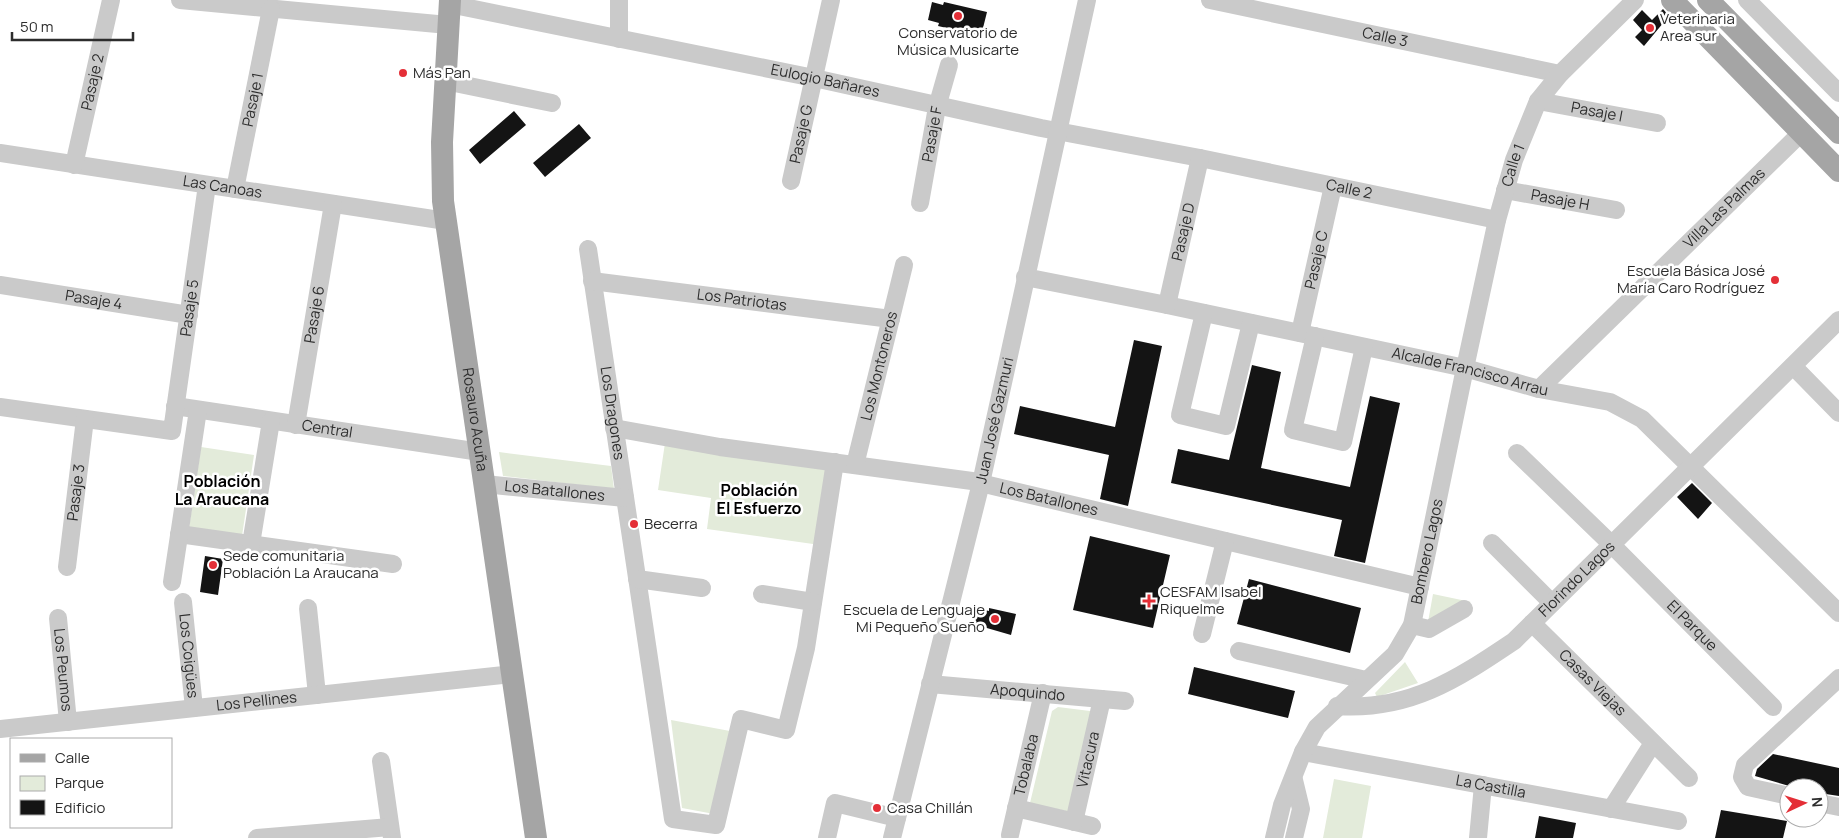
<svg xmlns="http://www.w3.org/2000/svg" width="1839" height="838" viewBox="0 0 1839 838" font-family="Manrope,sans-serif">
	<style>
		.green { fill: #e3ebda }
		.building { fill: #141414 }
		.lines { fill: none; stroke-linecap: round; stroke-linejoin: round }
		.minor { stroke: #cacaca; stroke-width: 18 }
		.major { stroke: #a5a5a5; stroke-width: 22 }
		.poi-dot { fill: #e42f37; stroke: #fff; stroke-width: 2 }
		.labels { text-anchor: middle; stroke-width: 5; stroke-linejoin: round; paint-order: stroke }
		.poi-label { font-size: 15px; fill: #2d2d2d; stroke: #fff; text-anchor: start }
		.street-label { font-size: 15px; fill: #2d2d2d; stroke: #fff }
		.neighbourhood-label { font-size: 16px; font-weight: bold; fill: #000; stroke: #fff }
	</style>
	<rect width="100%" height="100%" fill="#fff"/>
	<path class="green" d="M 665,443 L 831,467 L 820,545 L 707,529 L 711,498 L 658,490 Z
		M 201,447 L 254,455 L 242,536 L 189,528 Z
		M 499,452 L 611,466 L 614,489 L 503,476 Z
		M 1433,594 L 1471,602 L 1431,623 L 1428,622 Z
		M 1405,662 L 1418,683 L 1377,697 L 1375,693 Z
		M 1058,707 L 1090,711 L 1094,717 L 1070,812 L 1030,803 L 1052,711 Z
		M 671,720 L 730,731 L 714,814 L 682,808 Z
		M 1334,779 L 1371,786 L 1362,838 L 1323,838 Z"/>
	<path class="building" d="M 932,2 L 943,5 L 944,2 L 987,12 L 981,36 L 938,26 L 939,23 L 928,20 Z
		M 1663,9 L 1669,16 L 1644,46 L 1635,37 L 1642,30 L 1633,20 L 1642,10 L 1652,20 Z
		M 514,111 L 526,125 L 480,164 L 469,150 Z
		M 579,124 L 591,138 L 545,177 L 533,163 Z
		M 1134,340 L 1162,346 L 1128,506 L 1100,499 L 1109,455 L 1014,434 L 1020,406 L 1115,427 Z
		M 1252,365 L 1281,372 L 1261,468 L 1350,487 L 1370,396 L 1400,403 L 1365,563 L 1334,556 L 1342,520 L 1171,483 L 1178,449 L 1229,460 Z
		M 1692,483 L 1712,503 L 1698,519 L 1677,497 Z
		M 1090,536 L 1170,555 L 1153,628 L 1073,610 Z
		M 205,556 L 223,559 L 218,595 L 200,592 Z
		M 1249,579 L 1361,608 L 1350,653 L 1237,624 Z
		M 977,608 L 989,611 L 989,608 L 1016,614 L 1011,635 L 973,624 Z
		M 1194,667 L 1295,691 L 1288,718 L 1188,694 Z
		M 1773,754 L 1839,768 L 1839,796 L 1819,793 L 1819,788 L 1796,788 L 1755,776 L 1757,769 Z
		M 1721,810 L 1787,821 L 1783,838 L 1715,838 Z
		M 1539,816 L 1576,823 L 1573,838 L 1535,838 Z"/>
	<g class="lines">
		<g class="minor">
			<path d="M 180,0 L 448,25"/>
			<path d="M 619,0 L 619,39"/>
			<path id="s1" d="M 1210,0 L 1560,74"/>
			<path d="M 1747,0 L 1839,93"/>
			<path id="s2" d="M 449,4 L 814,78 L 1041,128 L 1200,158 L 1497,220"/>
			<path d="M 445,81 L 552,103"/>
			<path id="s3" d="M 1538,101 L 1657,123"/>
			<path id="s4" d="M 0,153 L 446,221"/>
			<path id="s5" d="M 74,165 L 111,0"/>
			<path id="s6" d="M 791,181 L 831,0"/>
			<path id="s7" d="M 235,189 L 271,9"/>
			<path id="s8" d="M 1505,190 L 1616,210"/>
			<path id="s9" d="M 920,203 L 937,107 L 949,65"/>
			<path id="s10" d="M 588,249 L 673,819 L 716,825 L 741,719 L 786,730 L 806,648 L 835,462"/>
			<path id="s11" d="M 1025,277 L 1167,305 L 1465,368 L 1539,389 L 1610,402 L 1642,419 L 1839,613"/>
			<path id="s12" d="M 592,281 L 891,319"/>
			<path id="s13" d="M 0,285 L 189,315"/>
			<path id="s14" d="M 1167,305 L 1200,158"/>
			<path d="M 1204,313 L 1180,415 L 1226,426 L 1251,323"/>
			<path id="s15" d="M 1300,333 L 1333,186"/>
			<path d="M 1315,336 L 1293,430 L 1343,442 L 1364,347"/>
			<path d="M 1793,366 L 1839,413"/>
			<path id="s16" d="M 1539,389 L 1801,133"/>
			<path id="s17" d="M 175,406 L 480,452"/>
			<path id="s18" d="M 0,407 L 172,431 L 207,185"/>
			<path id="s19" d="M 296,425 L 333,204"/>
			<path id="s20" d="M 614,428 L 720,447 L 972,481 L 1420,587"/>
			<path id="s21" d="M 1517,453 L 1607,540 L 1773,707"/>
			<path id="s22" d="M 855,465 L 904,265"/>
			<path id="s23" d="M 484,484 L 625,498"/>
			<path d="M 179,534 L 393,564"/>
			<path d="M 1492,543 L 1552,603"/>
			<path d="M 251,544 L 271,421"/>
			<path id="s24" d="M 67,567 L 85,419"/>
			<path d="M 637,579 L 702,588"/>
			<path d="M 172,582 L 198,410"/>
			<path d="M 762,594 L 813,602"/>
			<path id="s25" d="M 183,602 L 194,708"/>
			<path d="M 308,608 L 317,695"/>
			<path id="s26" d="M 58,618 L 68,722"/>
			<path id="s27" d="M 1532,623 L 1689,778"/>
			<path d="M 1412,625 L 1429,629 L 1464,609"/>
			<path d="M 1202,634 L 1225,541"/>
			<path d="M 1239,651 L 1366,680"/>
			<path id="s28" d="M 930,684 L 1125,701"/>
			<path id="s29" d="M 1337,706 C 1409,711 1456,680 1514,641 L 1839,320"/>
			<path id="s30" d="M 0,729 L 512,674"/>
			<path id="s31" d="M 1303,752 L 1678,821"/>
			<path d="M 381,761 L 392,838"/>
			<path d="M 1294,780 L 1301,809 L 1294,838"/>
			<path d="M 1789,796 L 1748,787 L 1742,777 L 1745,765 L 1839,678"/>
			<path d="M 1819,803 L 1839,807"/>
			<path d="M 1016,808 L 1092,826"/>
			<path d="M 1611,809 L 1653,743"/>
			<path id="s32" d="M 1074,822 L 1102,699"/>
			<path id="s33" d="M 1010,835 L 1043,693"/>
			<path d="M 257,838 L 390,827"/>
			<path d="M 827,838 L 835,803 L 897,818"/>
			<path id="s34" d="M 892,838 L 981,483 L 1087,0"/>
			<path id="s35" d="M 1274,838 L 1282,805 L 1303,752 L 1317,727 L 1395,654 L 1412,625 L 1465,368 L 1497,220 L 1514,160 L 1538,101 L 1560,74 L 1635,0"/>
			<path d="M 1478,838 L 1483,785"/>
		</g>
		<g class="major">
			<path id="s36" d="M 450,0 L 442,142 L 443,201 L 536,838"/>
			<path d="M 1672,0 L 1839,171"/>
			<path d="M 1708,0 L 1839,133"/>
		</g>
	</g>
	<g class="poi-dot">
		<circle cx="958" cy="16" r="5"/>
		<circle cx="1650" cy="28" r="5"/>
		<circle cx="403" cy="73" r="5"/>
		<circle cx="1775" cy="280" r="5"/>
		<circle cx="634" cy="524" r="5"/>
		<circle cx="213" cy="565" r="5"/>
		<path d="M1146.5 593.5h5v5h5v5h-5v5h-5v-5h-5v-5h5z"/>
		<circle cx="995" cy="619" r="5"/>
		<circle cx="877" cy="808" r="5"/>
	</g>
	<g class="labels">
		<g class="poi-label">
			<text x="1660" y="24">Veterinaria<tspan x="1660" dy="17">Area sur</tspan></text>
			<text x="958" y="38" text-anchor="middle">Conservatorio de<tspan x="958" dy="17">Música Musicarte</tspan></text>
			<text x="413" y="78">Más Pan</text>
			<text x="1765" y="276" text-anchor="end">Escuela Básica José<tspan x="1765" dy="17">María Caro Rodríguez</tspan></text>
			<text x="644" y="529">Becerra</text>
			<text x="223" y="561">Sede comunitaria<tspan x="223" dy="17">Población La Araucana</tspan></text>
			<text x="1160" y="597">CESFAM Isabel<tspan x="1160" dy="17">Riquelme</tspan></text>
			<text x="985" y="615" text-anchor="end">Escuela de Lenguaje<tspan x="985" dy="17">Mi Pequeño Sueño</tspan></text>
			<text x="887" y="813">Casa Chillán</text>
		</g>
		<g class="street-label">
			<text dy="5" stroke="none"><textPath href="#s1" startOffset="179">Calle 3</textPath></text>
			<text dy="5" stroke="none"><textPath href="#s5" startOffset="85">Pasaje 2</textPath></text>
			<text dy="5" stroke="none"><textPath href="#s2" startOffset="384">Eulogio Bañares</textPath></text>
			<text dy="5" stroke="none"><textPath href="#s7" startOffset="91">Pasaje 1</textPath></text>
			<text dy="5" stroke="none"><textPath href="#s3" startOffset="60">Pasaje I</textPath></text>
			<text dy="5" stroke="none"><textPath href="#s6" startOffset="48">Pasaje G</textPath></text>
			<text dy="5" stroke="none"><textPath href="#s9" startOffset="70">Pasaje F</textPath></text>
			<text dy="5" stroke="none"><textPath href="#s35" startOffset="731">Calle 1</textPath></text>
			<text dy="5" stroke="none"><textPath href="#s4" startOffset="225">Las Canoas</textPath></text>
			<text dy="5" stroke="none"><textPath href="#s2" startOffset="919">Calle 2</textPath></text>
			<text dy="5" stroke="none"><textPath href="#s8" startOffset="56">Pasaje H</textPath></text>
			<text dy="5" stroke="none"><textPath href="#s16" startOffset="259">Villa Las Palmas</textPath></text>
			<text dy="5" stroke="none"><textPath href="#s14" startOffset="75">Pasaje D</textPath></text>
			<text dy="5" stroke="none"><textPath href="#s15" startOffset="75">Pasaje C</textPath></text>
			<text dy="5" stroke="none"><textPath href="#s13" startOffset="95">Pasaje 4</textPath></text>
			<text dy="5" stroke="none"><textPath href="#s12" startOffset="151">Los Patriotas</textPath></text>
			<text dy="5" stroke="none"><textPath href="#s18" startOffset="298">Pasaje 5</textPath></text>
			<text dy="5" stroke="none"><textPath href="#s19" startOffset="112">Pasaje 6</textPath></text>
			<text dy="5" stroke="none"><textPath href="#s22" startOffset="102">Los Montoneros</textPath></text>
			<text dy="5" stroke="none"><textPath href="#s11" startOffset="455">Alcalde Francisco Arrau</textPath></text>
			<text dy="5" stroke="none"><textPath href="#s10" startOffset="166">Los Dragones</textPath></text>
			<text dy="5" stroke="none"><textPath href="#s36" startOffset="422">Rosauro Acuña</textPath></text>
			<text dy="5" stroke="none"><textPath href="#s34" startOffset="430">Juan José Gazmuri</textPath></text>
			<text dy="5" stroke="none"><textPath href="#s17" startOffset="154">Central</textPath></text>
			<text dy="5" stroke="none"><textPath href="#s23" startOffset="71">Los Batallones</textPath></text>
			<text dy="5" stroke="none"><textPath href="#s24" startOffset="75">Pasaje 3</textPath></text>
			<text dy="5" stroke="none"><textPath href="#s20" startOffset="441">Los Batallones</textPath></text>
			<text dy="5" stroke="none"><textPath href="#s35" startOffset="335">Bombero Lagos</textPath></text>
			<text dy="5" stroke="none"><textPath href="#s29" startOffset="281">Florindo Lagos</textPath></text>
			<text dy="5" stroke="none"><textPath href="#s21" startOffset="246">El Parque</textPath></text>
			<text dy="5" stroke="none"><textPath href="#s25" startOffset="54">Los Coigües</textPath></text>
			<text dy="5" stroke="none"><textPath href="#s26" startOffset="52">Los Peumos</textPath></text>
			<text dy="5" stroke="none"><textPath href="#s27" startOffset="85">Casas Viejas</textPath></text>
			<text dy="5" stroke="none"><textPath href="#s28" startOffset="98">Apoquindo</textPath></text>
			<text dy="5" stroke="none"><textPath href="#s30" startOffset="258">Los Pellines</textPath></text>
			<text dy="5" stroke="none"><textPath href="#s32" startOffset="64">Vitacura</textPath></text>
			<text dy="5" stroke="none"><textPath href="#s33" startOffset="72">Tobalaba</textPath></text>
			<text dy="5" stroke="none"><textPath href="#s31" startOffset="191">La Castilla</textPath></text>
		</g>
		<g class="neighbourhood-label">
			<text x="222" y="487">Población<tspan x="222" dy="18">La Araucana</tspan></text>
			<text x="759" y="496">Población<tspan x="759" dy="18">El Esfuerzo</tspan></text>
		</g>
	</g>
	<rect x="10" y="738" width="162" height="90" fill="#ffffff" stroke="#ababab"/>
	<rect x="20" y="754" width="25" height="8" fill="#a5a5a5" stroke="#ababab"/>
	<text x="55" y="763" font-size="15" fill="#2d2d2d">Calle</text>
	<rect x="20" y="776" width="25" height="15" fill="#e3ebda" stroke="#ababab"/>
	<text x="55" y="788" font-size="15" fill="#2d2d2d">Parque</text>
	<rect x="20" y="800" width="25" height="15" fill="#141414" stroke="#ababab"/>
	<text x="55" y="813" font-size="15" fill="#2d2d2d">Edificio</text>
	<g transform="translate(1804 803) rotate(86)"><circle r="24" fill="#ffffff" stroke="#ababab"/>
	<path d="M0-4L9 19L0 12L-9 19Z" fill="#e42f37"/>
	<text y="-8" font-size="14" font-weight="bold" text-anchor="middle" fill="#2d2d2d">N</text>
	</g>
	<path d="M12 32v8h121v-8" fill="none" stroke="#2d2d2d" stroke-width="2.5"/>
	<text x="20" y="32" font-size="15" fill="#2d2d2d" stroke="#ffffff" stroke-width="4" paint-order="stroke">50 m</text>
</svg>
